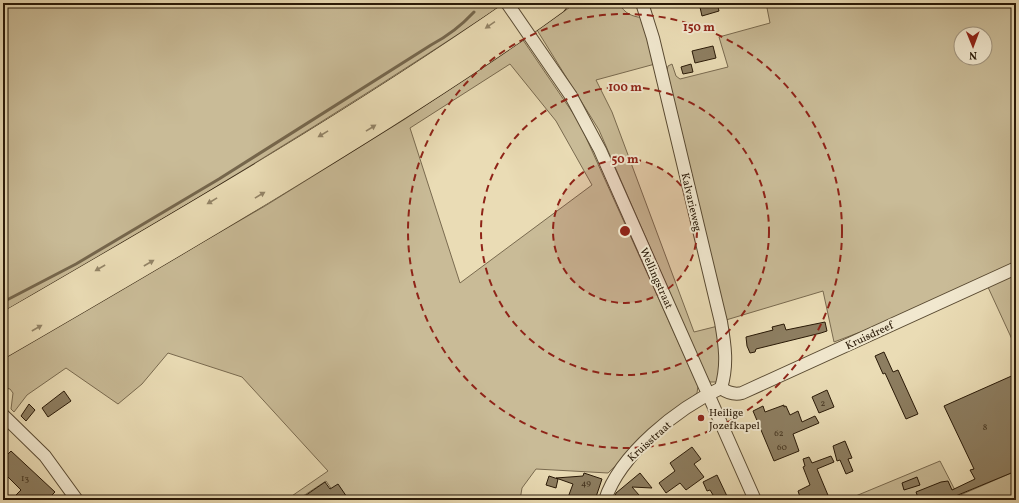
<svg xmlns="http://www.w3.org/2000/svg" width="1019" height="503" viewBox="0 0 1019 503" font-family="Vollkorn,serif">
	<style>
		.green { fill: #c9bb97; stroke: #796a4f; fill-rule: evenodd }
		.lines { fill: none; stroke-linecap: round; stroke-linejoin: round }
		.stream { stroke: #75664c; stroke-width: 3 }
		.building { fill: #8d7e61; stroke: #291907 }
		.minor-casing { stroke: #594a32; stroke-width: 14 }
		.motorway-casing { stroke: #291907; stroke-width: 22 }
		.minor { stroke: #f1e8cf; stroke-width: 12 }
		.motorway { stroke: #eadcb5; stroke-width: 21 }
		.minor-bridge-casing { stroke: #594a32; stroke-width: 14; stroke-linecap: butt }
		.minor-bridge { stroke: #f1e8cf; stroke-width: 12 }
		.oneway { fill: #938467 }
		.ring { fill: none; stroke: #8f2418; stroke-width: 2; stroke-dasharray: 7 5 }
		.poi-dot { fill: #8f2418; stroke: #f1e8cf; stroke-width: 1.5 }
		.labels { text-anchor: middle; stroke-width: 4; stroke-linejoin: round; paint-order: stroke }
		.number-label { font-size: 9px; fill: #42321e }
		.street-label { font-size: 11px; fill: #291907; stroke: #f1e8cf }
		.poi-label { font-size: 11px; fill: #291907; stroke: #f1e8cf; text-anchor: start }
		.centre { fill: #8f2418; stroke: #f1e8cf; stroke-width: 2 }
		.ring-label { font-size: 12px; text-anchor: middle; font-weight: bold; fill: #8f2418; stroke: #f1e8cf; stroke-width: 4; stroke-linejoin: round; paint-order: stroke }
	</style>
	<rect width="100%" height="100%" fill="#eadcb5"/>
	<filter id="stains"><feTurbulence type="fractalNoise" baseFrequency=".005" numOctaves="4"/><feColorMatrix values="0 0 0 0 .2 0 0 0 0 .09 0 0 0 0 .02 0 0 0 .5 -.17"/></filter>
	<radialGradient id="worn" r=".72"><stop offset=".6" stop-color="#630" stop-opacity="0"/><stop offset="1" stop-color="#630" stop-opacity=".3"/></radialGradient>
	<path class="green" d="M 3,3 L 495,3 L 498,8 C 336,115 172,216 3,312 Z
		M 576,3 L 619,3 C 625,14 631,16 643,18 L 655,64 L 596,80 L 612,112 L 694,332 L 718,326 L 722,350 L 717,382 L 710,382 L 706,376 L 599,130 L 537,30 Z
		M 766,3 L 1016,3 L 1016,265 L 905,315 L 834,342 L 823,291 L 726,320 L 667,71 L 668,66 L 672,64 L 676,76 L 680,79 L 728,67 L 719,37 L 770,23 ZM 961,34 L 985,34 L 985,58 L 961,58 Z
		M 523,40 L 579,122 L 698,386 L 697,393 L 640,442 L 608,473 L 536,469 L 522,488 L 520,500 L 339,500 L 326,481 L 297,500 L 286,500 L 328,471 L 242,377 L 168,353 L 142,384 L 118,404 L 66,368 L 27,395 L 14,412 L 11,409 L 13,393 L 10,389 L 3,387 L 3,358 L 265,206 L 405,119 ZM 510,64 L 556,121 L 592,185 L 460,283 L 410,128 Z
		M 1016,272 L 1016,348 L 987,285 Z
		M 940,461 L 958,496 L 1016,471 L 1016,500 L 846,500 Z"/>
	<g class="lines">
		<path class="stream" d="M 3,302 L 76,264 L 219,179 L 431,45 C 448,36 461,26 474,12"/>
	</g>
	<path class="building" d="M 699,3 L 717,3 L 719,11 L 702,16 Z
		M 713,46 L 716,58 L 695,63 L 692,51 Z
		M 691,64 L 693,72 L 683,74 L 681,67 Z
		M 825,322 L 827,331 L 821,333 L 756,349 L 755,352 L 750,353 L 747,346 L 746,337 L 773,330 L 772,327 L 784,324 L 786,330 Z
		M 884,352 L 893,372 L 898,370 L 918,414 L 906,419 L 885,373 L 883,374 L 875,356 Z
		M 1016,374 L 1016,471 L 946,500 L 919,500 L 916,492 L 941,482 L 948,481 L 952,490 L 975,479 L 970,470 L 974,469 L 944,406 Z
		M 827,390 L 834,407 L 819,413 L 812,397 Z
		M 64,391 L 71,401 L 48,417 L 42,408 Z
		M 29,404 L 35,410 L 26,421 L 21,416 Z
		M 784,405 L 784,407 L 786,406 L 790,415 L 798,411 L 802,422 L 815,416 L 819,423 L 793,434 L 799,451 L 774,461 L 753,411 L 763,406 L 765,412 Z
		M 845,441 L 852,458 L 848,459 L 853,471 L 846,474 L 840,460 L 837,461 L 833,446 Z
		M 692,447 L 701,459 L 694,464 L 704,477 L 686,490 L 680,483 L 666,493 L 659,483 L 675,471 L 670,463 Z
		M 11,451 L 55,492 L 47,500 L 11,500 L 21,490 L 8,477 L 3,482 L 3,459 Z
		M 831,456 L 834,462 L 817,469 L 830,500 L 801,500 L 798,491 L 810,485 L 803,467 L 805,466 L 803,459 L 809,457 L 812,463 Z
		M 584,473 L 602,479 L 595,500 L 567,500 L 573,484 L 556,478 L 583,476 Z
		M 640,473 L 652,488 L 632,487 L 639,495 L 633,500 L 619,500 L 615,496 L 616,493 Z
		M 717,475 L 725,492 L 729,500 L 716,500 L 710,490 L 707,491 L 703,482 Z
		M 549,476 L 558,479 L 556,488 L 546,485 Z
		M 917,477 L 920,485 L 904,490 L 902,483 Z
		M 325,482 L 330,489 L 338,484 L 349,500 L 299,500 Z"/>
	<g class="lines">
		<defs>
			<path id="minor" d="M 571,96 L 600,150 L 755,500
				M 721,388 C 728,393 734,395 742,393 L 1016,268
				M 3,415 L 45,456 L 77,500
				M 605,500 C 620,454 678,408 721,388 C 728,365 725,345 721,322 L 653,38 L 642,3"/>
			<path id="motorway" d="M 3,324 C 179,222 356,120 523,3
				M 3,347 C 103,289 203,231 302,170 C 389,117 475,63 557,3"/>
		</defs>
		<use href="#minor" class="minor-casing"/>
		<use href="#motorway" class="motorway-casing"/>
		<use href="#minor" class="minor"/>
		<use href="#motorway" class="motorway"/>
		<defs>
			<path id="minor-bridge" d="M 507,3 L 571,96"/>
		</defs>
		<use href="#minor-bridge" class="minor-bridge-casing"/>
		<use href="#minor-bridge" class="minor-bridge"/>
	</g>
	<defs><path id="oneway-solid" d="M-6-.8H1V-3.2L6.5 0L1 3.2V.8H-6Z"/></defs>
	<g class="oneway">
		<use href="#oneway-solid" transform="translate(490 25) rotate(146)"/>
		<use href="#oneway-solid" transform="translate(371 128) rotate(-32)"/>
		<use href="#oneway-solid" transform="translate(323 134) rotate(149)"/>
		<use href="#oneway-solid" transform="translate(260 195) rotate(-31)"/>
		<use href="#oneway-solid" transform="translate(212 201) rotate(149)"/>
		<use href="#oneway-solid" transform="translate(149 263) rotate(-30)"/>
		<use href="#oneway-solid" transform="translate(100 268) rotate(150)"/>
		<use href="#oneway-solid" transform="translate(37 328) rotate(-30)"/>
	</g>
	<circle cx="625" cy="231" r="72" fill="#8f2418" fill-opacity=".12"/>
	<g class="ring">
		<circle cx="625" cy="231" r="72"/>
		<circle cx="625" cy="231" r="144"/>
		<circle cx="625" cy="231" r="217"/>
	</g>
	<circle class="poi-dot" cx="701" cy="418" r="4"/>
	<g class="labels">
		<g class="number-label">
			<text x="823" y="406">2</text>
			<text x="985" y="430">8</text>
			<text x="779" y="436">62</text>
			<text x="782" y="450">60</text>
			<text x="25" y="481">13</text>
			<text x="586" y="486">49</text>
		</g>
		<g class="street-label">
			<text transform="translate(692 202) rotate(77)" y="4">Kalvarieweg</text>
			<text transform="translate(657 278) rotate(66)" y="4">Wellingstraat</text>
			<text transform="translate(869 335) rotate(-25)" y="4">Kruisdreef</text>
			<text transform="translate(649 441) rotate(-42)" y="4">Kruisstraat</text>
		</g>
		<g class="poi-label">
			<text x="709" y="416">Heilige<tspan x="709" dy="13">Jozefkapel</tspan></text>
		</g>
	</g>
	<circle cx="625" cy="231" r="6" class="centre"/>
	<g class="ring-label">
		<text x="699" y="31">150 m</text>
		<text x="625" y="91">100 m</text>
		<text x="625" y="163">50 m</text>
	</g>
	<rect width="1019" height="503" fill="none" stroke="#eadcb5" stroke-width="16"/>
	<rect x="4" y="4" width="1011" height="495" fill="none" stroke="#291907" stroke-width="2"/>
	<rect x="8" y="8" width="1003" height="487" fill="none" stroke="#291907"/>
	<g transform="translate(973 46) rotate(179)"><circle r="19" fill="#f1e8cf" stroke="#a1957f"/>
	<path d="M0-3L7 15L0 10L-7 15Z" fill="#8f2418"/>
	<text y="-6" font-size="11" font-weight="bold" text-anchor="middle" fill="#291907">N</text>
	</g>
	<rect width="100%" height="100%" filter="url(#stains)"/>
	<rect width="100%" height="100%" fill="url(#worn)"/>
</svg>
